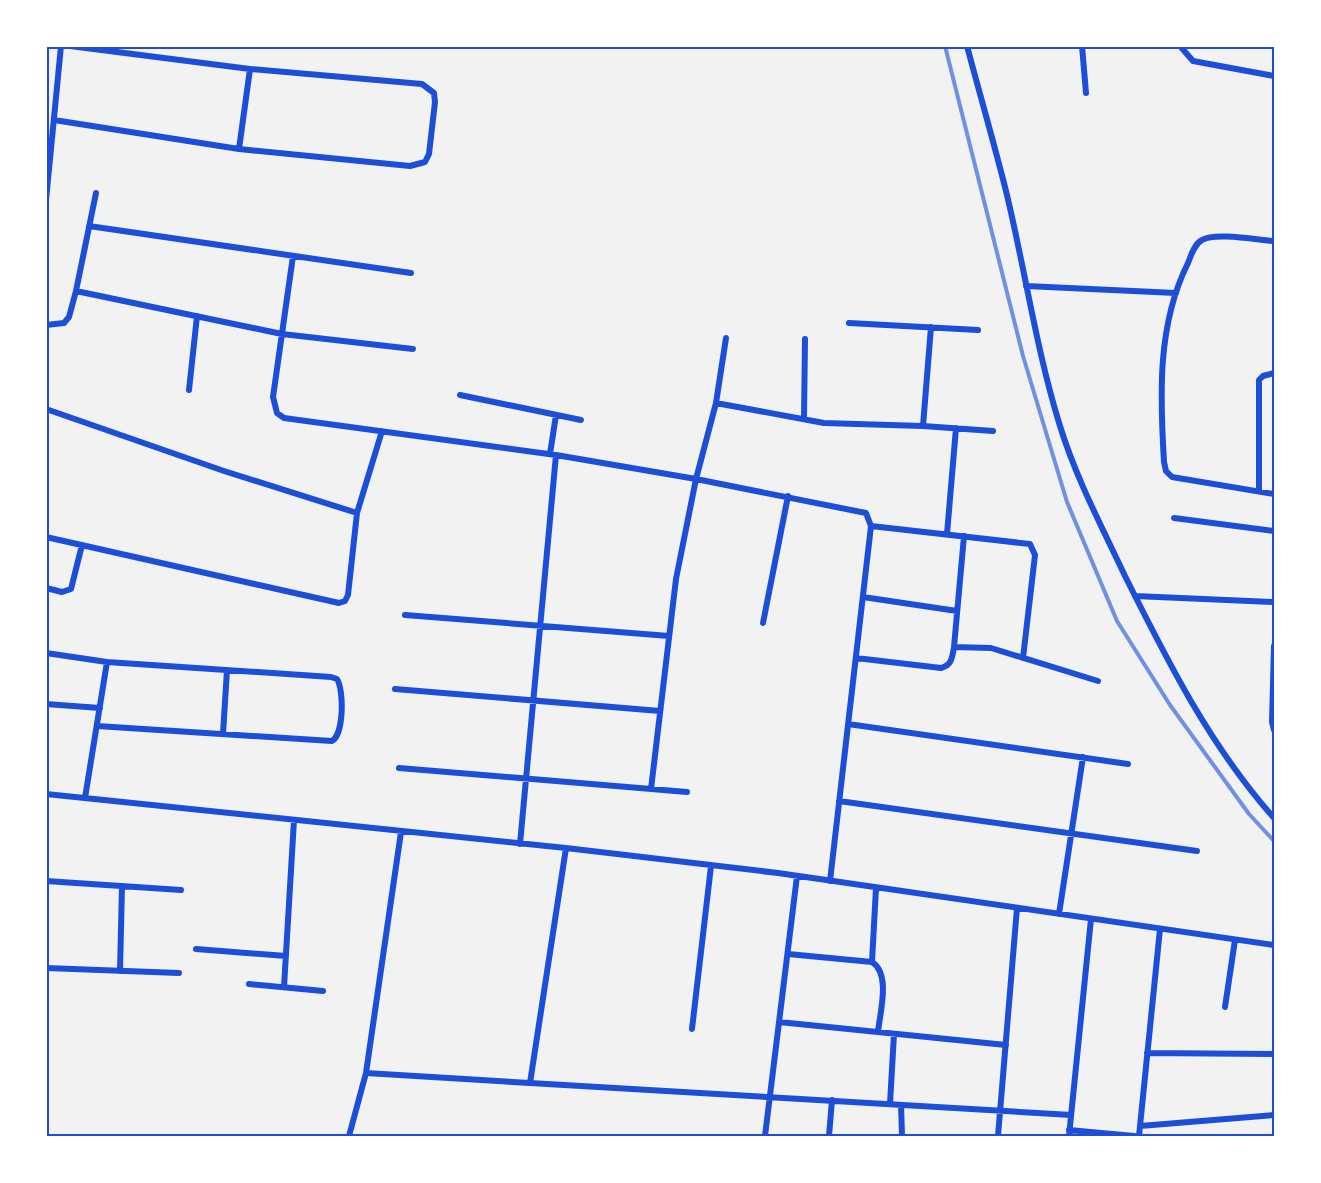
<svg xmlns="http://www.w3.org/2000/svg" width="1321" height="1183" viewBox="0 0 1321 1183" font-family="Manrope,sans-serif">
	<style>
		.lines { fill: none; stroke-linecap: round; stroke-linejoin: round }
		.minor { stroke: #1d4ed8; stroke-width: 6 }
		.rail { stroke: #7290e2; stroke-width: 4 }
		.neatline { fill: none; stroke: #1d4ed8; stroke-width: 2 }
	</style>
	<rect width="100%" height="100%" fill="#f2f2f2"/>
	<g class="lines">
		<path class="minor" d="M 967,46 C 980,95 994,143 1006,191 C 1025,269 1036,349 1060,426 C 1076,478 1102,527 1125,576 C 1168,662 1210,746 1274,818
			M 1082,46 L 1086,93
			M 1180,46 L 1193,61 L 1274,76
			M 54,120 L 239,149 L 410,166 L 425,162 L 429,154 L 435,102 L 434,93 L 422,84 L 250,69 L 70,46
			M 239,149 L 250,69
			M 46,200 L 61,46
			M 89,226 L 411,273
			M 1274,241 C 1258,240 1215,232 1202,240 C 1194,244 1191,256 1188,263 C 1157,325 1160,396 1164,462 L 1166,471 L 1172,477 L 1274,494
			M 293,256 L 273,397 L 277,413 L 284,418 L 556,455 L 520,844
			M 1026,286 L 1176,293
			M 76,291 L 96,193
			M 849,323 L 978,330
			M 46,325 L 64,323 L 69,317 L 76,291 L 282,334 L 413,349
			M 189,390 L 197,316
			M 460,395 L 581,420
			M 716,403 L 726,338
			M 46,409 L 224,471 L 357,513 L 348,595 L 345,601 L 339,603 L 46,537
			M 804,418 L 805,339
			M 923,426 L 993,431
			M 550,454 L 556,415
			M 556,455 L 696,479 L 716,403 L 824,423 L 923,426 L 931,327
			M 1259,491 L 1259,380 L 1263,376 L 1274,373
			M 357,513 L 382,431
			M 1174,518 L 1274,531
			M 871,526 L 1030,544 L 1035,555 L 1023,658
			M 947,534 L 956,428
			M 46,588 L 62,592 L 71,589 L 82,545
			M 1135,596 L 1274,602
			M 863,597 L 957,611
			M 405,615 L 669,636
			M 763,623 L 788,496
			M 1274,646 L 1272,722 L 1274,730
			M 954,647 L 964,536
			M 46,653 L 107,662 L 331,677 L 337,679 C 344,690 344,734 332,741 L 97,726
			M 856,658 L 941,668 C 952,665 952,658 954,647 L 991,648 L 1098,681
			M 395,689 L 660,711
			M 46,704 L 100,708
			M 848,724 L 1128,764
			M 223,734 L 227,670
			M 399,768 L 687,792
			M 651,789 L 676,579 L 696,479 L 866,513 L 871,526 L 830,881
			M 46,794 L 566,848 L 778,873 L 1274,945
			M 85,798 L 107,662
			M 839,801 L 1197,851
			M 46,881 L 181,890
			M 1059,914 L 1083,757
			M 196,949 L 286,956
			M 788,954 L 872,962 L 876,888
			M 872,962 C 891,974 880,1012 878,1032
			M 46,968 L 179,973
			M 120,971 L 122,886
			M 249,984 L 323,991
			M 284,987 L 294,820
			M 1225,1007 L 1235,940
			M 779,1022 L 1006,1045
			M 692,1029 L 711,866
			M 1147,1053 L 1274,1054
			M 366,1073 L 530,1083 L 566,848
			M 530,1083 L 1071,1115
			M 890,1104 L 894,1034
			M 901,1105 L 902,1136
			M 1140,1126 L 1274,1115
			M 1069,1130 L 1134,1136
			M 349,1136 L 366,1073 L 401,832
			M 765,1136 L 797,876
			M 829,1136 L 832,1100
			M 998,1136 L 1017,908
			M 1069,1136 L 1091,919
			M 1139,1136 L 1160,929"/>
		<path class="rail" d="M 945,46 L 1023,356 L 1067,502 L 1117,621 L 1170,705 L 1249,814 L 1274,841"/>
	</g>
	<rect width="1321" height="1183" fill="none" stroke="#ffffff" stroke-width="96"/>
	<rect x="48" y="48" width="1225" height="1087" class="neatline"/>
</svg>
